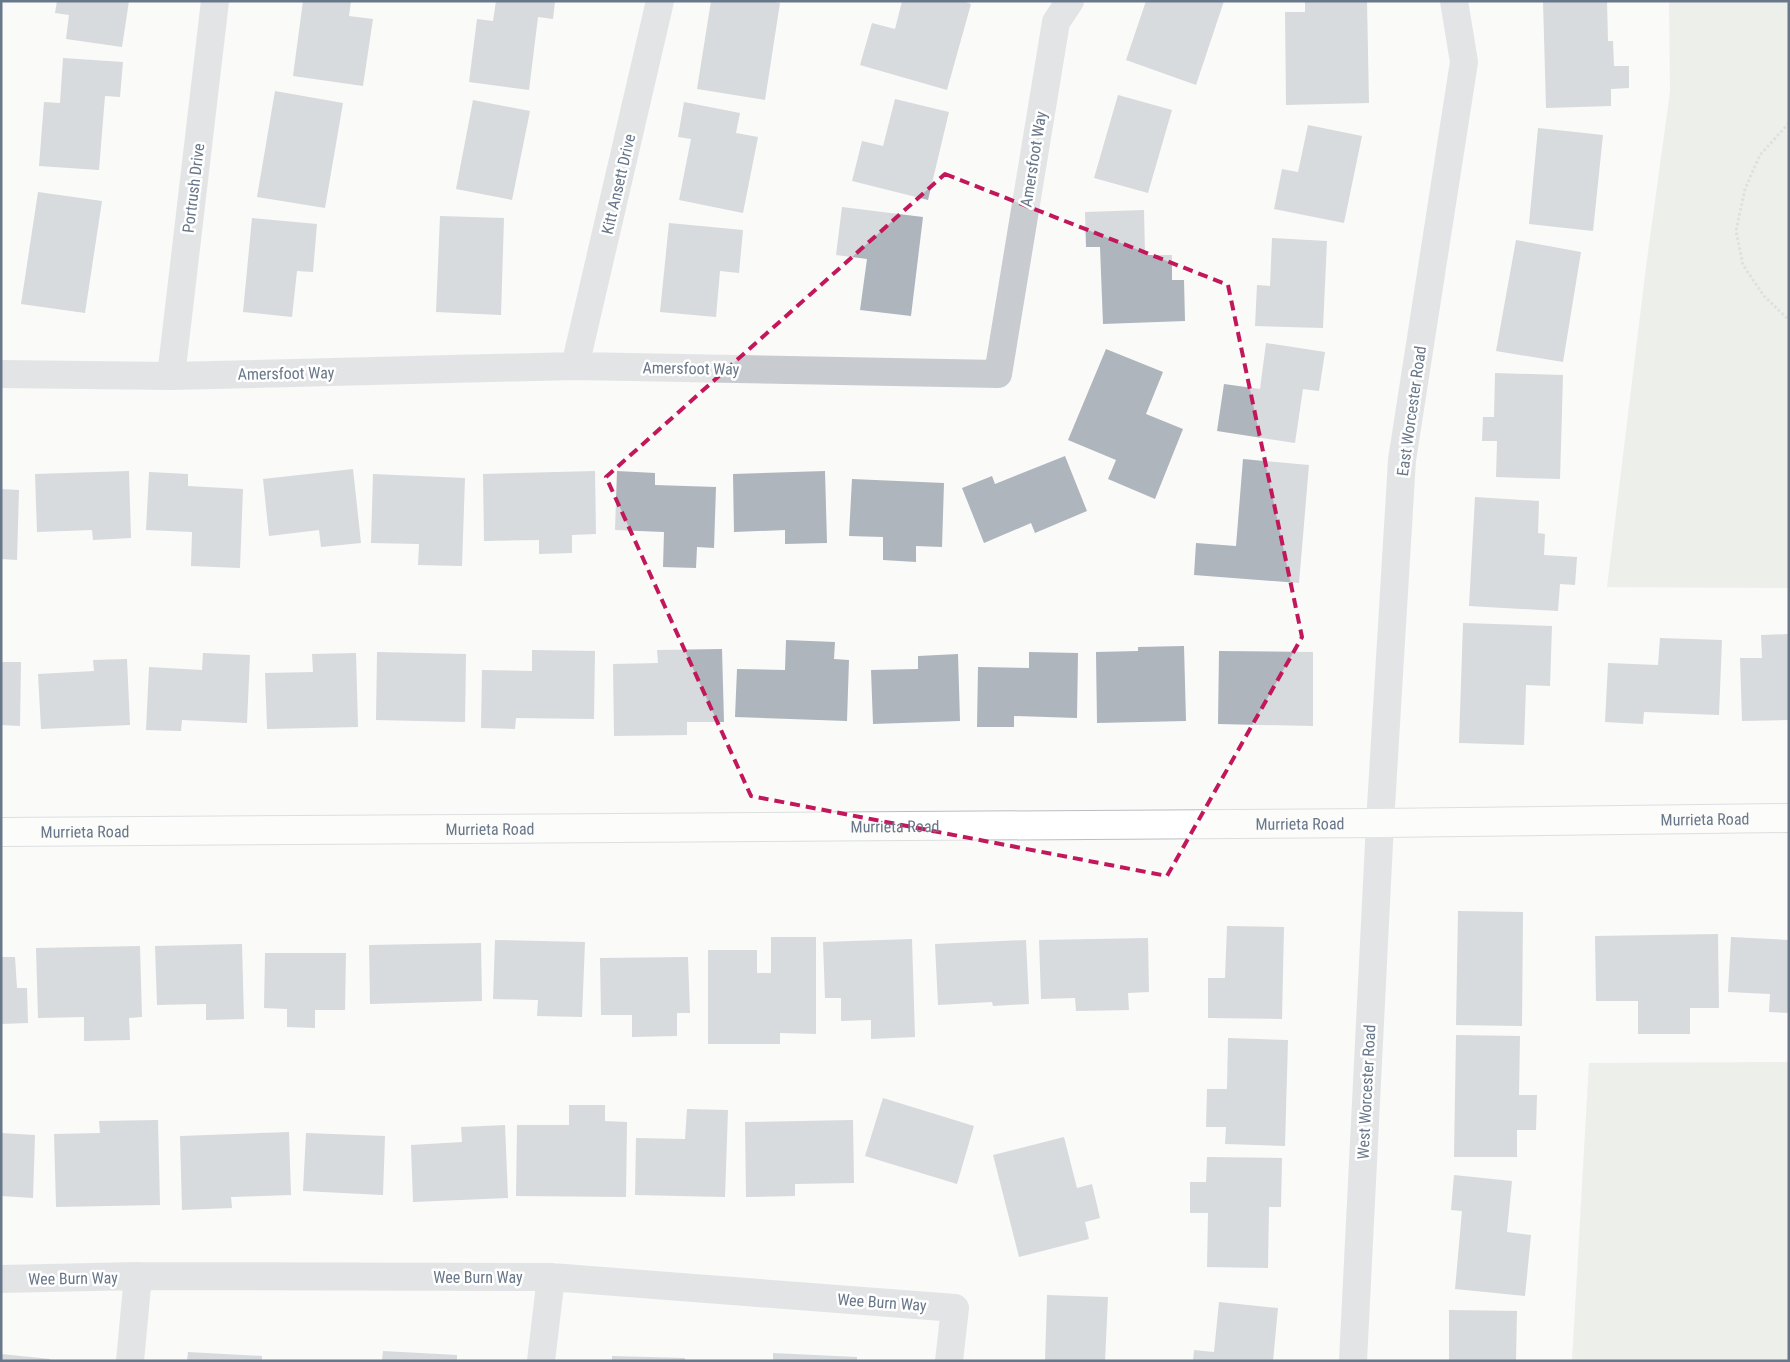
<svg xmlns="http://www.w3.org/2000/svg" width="1790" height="1362" viewBox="0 0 1790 1362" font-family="'Roboto Condensed',sans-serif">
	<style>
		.green { fill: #dbe2d9 }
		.building { fill: #aeb5bd }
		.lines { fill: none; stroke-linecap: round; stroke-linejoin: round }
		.secondary-casing { stroke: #babec4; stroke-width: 30 }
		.path { stroke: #bfc2c5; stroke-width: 3; stroke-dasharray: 2.5 2.5; stroke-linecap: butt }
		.minor { stroke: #c8cbcf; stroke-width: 28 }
		.secondary { stroke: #fff; stroke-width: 28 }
		.marked { fill: none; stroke: #c2185b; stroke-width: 4; stroke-dasharray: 10 6; stroke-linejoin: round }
		.labels { text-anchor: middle; stroke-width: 5; stroke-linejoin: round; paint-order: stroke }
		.street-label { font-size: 16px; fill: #687789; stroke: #fff }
	</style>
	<rect width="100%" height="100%" fill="#fafaf8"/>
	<path class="green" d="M 1669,1 L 1789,1 L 1789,588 L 1607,587 L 1646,267 L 1670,92 Z
		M 1789,1062 L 1789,1361 L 1572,1361 L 1589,1063 Z"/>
	<path class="building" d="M 57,1 L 129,1 L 122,47 L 66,39 L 69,15 L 55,13 Z
		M 303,1 L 351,1 L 349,16 L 373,19 L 363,86 L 293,76 Z
		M 496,1 L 555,1 L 553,19 L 538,17 L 529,90 L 469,82 L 477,19 L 493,21 Z
		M 711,1 L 769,1 L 780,3 L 765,100 L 697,89 Z
		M 902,1 L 963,1 L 971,4 L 947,90 L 860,65 L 872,23 L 895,29 Z
		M 1146,1 L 1224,1 L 1196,85 L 1126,60 Z
		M 1305,1 L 1367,1 L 1369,103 L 1286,105 L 1285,12 L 1305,12 Z
		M 1543,1 L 1607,1 L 1608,41 L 1613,41 L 1614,66 L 1629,66 L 1629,88 L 1611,89 L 1611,106 L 1546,108 Z
		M 63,58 L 123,62 L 120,97 L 105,96 L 99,170 L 39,166 L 44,102 L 60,103 Z
		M 275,91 L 343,103 L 325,208 L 257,197 Z
		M 1118,95 L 1172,110 L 1148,193 L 1094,178 Z
		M 895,99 L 949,112 L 928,200 L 852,181 L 862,141 L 883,146 Z
		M 473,100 L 530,111 L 512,200 L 456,189 Z
		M 684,102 L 740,113 L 736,133 L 758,137 L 743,213 L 679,200 L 691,139 L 678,137 Z
		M 1308,125 L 1362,136 L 1344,223 L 1274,209 L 1282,169 L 1298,172 Z
		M 1538,128 L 1603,135 L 1593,231 L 1529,224 Z
		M 38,192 L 102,201 L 85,313 L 21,304 Z
		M 842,207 L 923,217 L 911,316 L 860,310 L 867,259 L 836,255 Z
		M 1144,210 L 1145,255 L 1172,255 L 1172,280 L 1184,280 L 1185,321 L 1103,324 L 1100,247 L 1086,247 L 1085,212 Z
		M 440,216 L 504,218 L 501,315 L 436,312 Z
		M 252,218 L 317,224 L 313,272 L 297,271 L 292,317 L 243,312 Z
		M 669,223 L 743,230 L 739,273 L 720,271 L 716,317 L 660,312 Z
		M 1272,238 L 1327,241 L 1323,328 L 1255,326 L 1257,285 L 1270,286 Z
		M 1516,240 L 1581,252 L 1563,362 L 1496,351 Z
		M 1266,343 L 1325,352 L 1319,391 L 1303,389 L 1295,443 L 1217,431 L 1224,384 L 1260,389 Z
		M 1106,349 L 1163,372 L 1146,414 L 1183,429 L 1155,499 L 1108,479 L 1116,460 L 1068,440 Z
		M 1495,373 L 1563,375 L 1560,479 L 1496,477 L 1497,441 L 1482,441 L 1483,417 L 1494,417 Z
		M 1065,456 L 1087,511 L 1035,533 L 1031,523 L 984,543 L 962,488 L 992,476 L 995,484 Z
		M 1243,459 L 1309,465 L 1299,583 L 1194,575 L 1196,543 L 1236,546 Z
		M 353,469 L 361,543 L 321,547 L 319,530 L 269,536 L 263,479 Z
		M 129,471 L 131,538 L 93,540 L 92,530 L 37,532 L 35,474 Z
		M 595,471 L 596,534 L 572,535 L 572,553 L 539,554 L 539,540 L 484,541 L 483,474 Z
		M 617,471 L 655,473 L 655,485 L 716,487 L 714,548 L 697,547 L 696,568 L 663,567 L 664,532 L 615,530 Z
		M 825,471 L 827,543 L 785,544 L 785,530 L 734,532 L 733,474 Z
		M 149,472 L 188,474 L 188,486 L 243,489 L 240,568 L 191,566 L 192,532 L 146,530 Z
		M 373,474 L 465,478 L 462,566 L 418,565 L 419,544 L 371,543 Z
		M 852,479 L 944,483 L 942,547 L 916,546 L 916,562 L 883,560 L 883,537 L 849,536 Z
		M 1,489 L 19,490 L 17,560 L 1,559 Z
		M 1475,497 L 1539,501 L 1538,533 L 1545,534 L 1544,555 L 1577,557 L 1575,585 L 1560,584 L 1558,611 L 1469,606 Z
		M 1463,623 L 1552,626 L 1550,686 L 1526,685 L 1524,745 L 1459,743 Z
		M 1789,634 L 1789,720 L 1742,721 L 1740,658 L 1762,658 L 1761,635 Z
		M 1660,638 L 1722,640 L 1719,715 L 1644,712 L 1643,724 L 1605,722 L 1608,663 L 1658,665 Z
		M 786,640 L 835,642 L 834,659 L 849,660 L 847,721 L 735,717 L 737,669 L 785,670 Z
		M 1184,646 L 1186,721 L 1097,723 L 1096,652 L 1138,651 L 1138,647 Z
		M 722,649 L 724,722 L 687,722 L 687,735 L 614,736 L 613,664 L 658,663 L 657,650 Z
		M 532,650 L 595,651 L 594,719 L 516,718 L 515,729 L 481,728 L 482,670 L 532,671 Z
		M 1219,651 L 1313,652 L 1313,726 L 1218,724 Z
		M 377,652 L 466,654 L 465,722 L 376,720 Z
		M 1029,652 L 1078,653 L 1077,718 L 1014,716 L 1014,727 L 977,727 L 978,667 L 1029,668 Z
		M 203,653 L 250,655 L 247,723 L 182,720 L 181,731 L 146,730 L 149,667 L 202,670 Z
		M 356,653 L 358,727 L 267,729 L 265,673 L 313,672 L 312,654 Z
		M 958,654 L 960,721 L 873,724 L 871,670 L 918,669 L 918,656 Z
		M 127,659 L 130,725 L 41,729 L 38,674 L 94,671 L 93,660 Z
		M 1,662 L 21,662 L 20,726 L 1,725 Z
		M 1458,911 L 1523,912 L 1522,1026 L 1456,1025 Z
		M 1227,926 L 1284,927 L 1282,1019 L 1208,1018 L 1208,978 L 1225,978 Z
		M 1718,934 L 1719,1008 L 1690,1008 L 1690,1034 L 1638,1034 L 1638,1001 L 1596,1001 L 1595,936 Z
		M 771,937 L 816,937 L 816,1034 L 780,1033 L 780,1044 L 708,1044 L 708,950 L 757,950 L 757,973 L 771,973 Z
		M 1731,937 L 1789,940 L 1789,1013 L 1769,1012 L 1770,994 L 1728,992 Z
		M 1148,938 L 1149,992 L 1128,993 L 1129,1010 L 1076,1011 L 1075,998 L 1041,999 L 1039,940 Z
		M 912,939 L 915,1037 L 871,1039 L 871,1020 L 841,1021 L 841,998 L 825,998 L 823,942 Z
		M 495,940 L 585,942 L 582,1017 L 537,1016 L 538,1000 L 493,999 Z
		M 1026,940 L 1029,1004 L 993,1006 L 992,1002 L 938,1005 L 935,944 Z
		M 481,943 L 482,1001 L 370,1004 L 369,945 Z
		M 242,944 L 244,1019 L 206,1020 L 206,1004 L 157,1005 L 155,946 Z
		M 140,946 L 142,1017 L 129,1018 L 130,1040 L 84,1041 L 84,1017 L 38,1018 L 36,948 Z
		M 265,953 L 346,953 L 345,1010 L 315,1010 L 315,1028 L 287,1027 L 287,1009 L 264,1008 Z
		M 1,957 L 15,957 L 17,988 L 27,988 L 28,1023 L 1,1024 Z
		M 688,957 L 690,1013 L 677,1013 L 677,1036 L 632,1037 L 632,1015 L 601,1015 L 600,958 Z
		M 1456,1035 L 1520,1036 L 1519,1095 L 1537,1095 L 1536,1130 L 1517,1130 L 1517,1157 L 1454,1157 Z
		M 1228,1038 L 1288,1040 L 1285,1146 L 1225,1144 L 1226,1127 L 1206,1127 L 1207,1089 L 1227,1089 Z
		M 883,1098 L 974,1126 L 957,1184 L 865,1156 Z
		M 569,1105 L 605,1105 L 605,1121 L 627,1122 L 626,1197 L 516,1196 L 517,1125 L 569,1125 Z
		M 687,1109 L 728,1110 L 725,1197 L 635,1195 L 636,1138 L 685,1139 Z
		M 158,1120 L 160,1205 L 56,1207 L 54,1134 L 100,1133 L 99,1121 Z
		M 853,1120 L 854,1183 L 795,1184 L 795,1196 L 746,1197 L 745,1122 Z
		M 505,1125 L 508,1198 L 413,1202 L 411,1145 L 462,1142 L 461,1127 Z
		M 289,1132 L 291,1195 L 231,1197 L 232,1208 L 182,1210 L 180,1136 Z
		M 1,1133 L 35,1135 L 33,1198 L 1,1196 Z
		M 306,1133 L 385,1136 L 383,1195 L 303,1191 Z
		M 1064,1137 L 1077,1188 L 1092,1184 L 1100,1218 L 1085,1222 L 1089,1239 L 1019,1257 L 993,1155 Z
		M 1207,1157 L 1282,1158 L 1281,1207 L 1269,1207 L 1268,1268 L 1207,1267 L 1208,1213 L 1190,1213 L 1190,1182 L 1206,1182 Z
		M 1454,1175 L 1512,1181 L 1507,1232 L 1531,1235 L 1525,1296 L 1455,1289 L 1462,1211 L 1451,1210 Z
		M 1047,1295 L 1108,1297 L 1105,1361 L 1045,1361 Z
		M 1219,1302 L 1278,1308 L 1273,1361 L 1193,1361 L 1194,1350 L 1214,1352 Z
		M 1449,1310 L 1517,1311 L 1516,1361 L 1449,1361 Z
		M 383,1351 L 457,1355 L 457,1361 L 382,1361 Z
		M 188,1352 L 262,1356 L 262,1361 L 187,1361 Z
		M 773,1353 L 857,1357 L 857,1361 L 773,1361 Z
		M 1,1354 L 50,1359 L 49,1361 L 1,1361 Z
		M 612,1356 L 685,1358 L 685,1361 L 612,1361 Z"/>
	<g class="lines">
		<defs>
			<g id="secondary">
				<path id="s1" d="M 1,832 L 1380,823 L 1789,818"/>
			</g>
		</defs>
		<use href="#secondary" class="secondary-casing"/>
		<path class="path" d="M 1789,123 L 1760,155 L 1745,189 L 1736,231 L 1743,265 L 1764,296 L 1789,320"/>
		<path class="minor" d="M 575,366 L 660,1
			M 1,374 L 171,376 L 575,366 L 998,374 L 1056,22 L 1070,1
			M 171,376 L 215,1
			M 1,1279 L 138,1276 L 551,1277 L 955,1308 L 949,1361
			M 130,1361 L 138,1276
			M 541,1361 L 551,1277
			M 1353,1361 L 1380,823 L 1402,460 L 1464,62 L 1454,1"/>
		<use href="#secondary" class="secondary"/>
	</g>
	<path d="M0 0H1790V1362H0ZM 945,174 L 1228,285 L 1302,637 L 1167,876 L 751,796 L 606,477 Z" fill="#fafaf8" fill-opacity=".55" fill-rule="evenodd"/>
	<path class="marked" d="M 945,174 L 1228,285 L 1302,637 L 1167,876 L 751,796 L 606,477 Z"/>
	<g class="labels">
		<g class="street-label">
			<text transform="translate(1033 159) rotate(-81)" y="6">Amersfoot Way</text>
			<text transform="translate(618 184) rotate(-77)" y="6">Kitt Ansett Drive</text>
			<text transform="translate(193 188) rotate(-83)" y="6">Portrush Drive</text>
			<text transform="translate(691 368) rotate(1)" y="6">Amersfoot Way</text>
			<text transform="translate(286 373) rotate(-1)" y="6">Amersfoot Way</text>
			<text transform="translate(1411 411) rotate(-82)" y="6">East Worcester Road</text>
			<text dy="6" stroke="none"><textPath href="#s1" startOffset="1704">Murrieta Road</textPath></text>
			<text dy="6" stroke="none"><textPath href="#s1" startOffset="1299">Murrieta Road</textPath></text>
			<text dy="6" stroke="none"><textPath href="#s1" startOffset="894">Murrieta Road</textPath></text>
			<text dy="6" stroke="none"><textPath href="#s1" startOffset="489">Murrieta Road</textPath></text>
			<text dy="6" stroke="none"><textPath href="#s1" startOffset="84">Murrieta Road</textPath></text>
			<text transform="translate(1366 1092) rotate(-87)" y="6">West Worcester Road</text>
			<text x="478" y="1283">Wee Burn Way</text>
			<text transform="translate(73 1278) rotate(-1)" y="6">Wee Burn Way</text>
			<text transform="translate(882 1302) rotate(4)" y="6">Wee Burn Way</text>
		</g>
	</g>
	<rect width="1790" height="1362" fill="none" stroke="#687789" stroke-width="5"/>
</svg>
